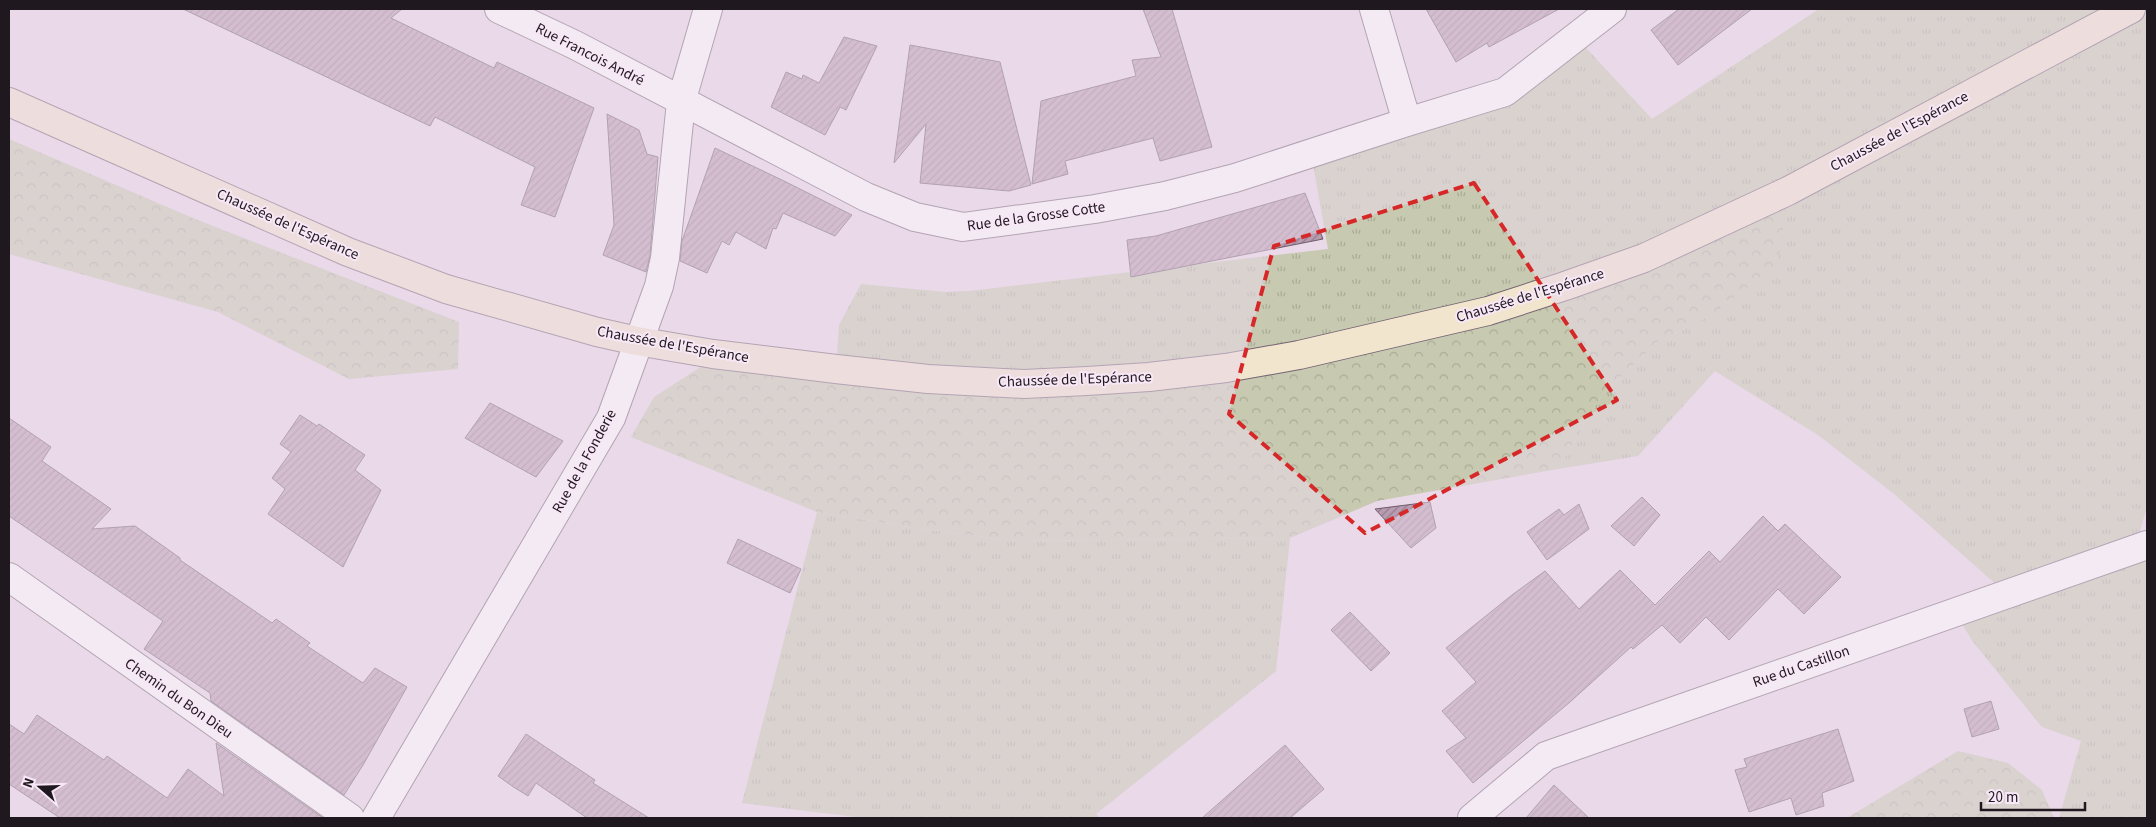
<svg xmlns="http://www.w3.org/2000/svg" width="2156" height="827" viewBox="0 0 2156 827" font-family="'Source Sans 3',sans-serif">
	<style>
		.grass { fill: url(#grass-tufts) }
		.forest { fill: url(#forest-crowns) }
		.building { fill: url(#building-hatch); stroke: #6e5d69 }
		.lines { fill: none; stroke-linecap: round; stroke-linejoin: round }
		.minor-casing { stroke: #736472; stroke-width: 30 }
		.tertiary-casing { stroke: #736472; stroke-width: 30 }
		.secondary-casing { stroke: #736472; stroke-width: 30 }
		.minor { stroke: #fff; stroke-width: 28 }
		.tertiary { stroke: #fff; stroke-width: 28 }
		.secondary { stroke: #f2e5ce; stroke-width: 28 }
		.marked { fill: none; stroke: #d62828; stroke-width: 4; stroke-dasharray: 10 6; stroke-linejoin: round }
		.labels { text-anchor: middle; stroke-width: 4; stroke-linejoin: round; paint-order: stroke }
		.street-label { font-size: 15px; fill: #1f191f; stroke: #f8e7f6 }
	</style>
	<defs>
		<pattern id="grass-tufts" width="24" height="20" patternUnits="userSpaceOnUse" patternTransform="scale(1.25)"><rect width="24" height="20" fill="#c7c9b0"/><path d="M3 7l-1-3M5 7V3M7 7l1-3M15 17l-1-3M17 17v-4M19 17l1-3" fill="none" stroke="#aaac97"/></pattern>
		<pattern id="forest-crowns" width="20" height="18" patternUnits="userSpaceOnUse" patternTransform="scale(1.25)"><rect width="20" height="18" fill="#c7c9b0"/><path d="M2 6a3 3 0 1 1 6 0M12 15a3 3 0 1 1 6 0" fill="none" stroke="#aaac97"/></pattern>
		<pattern id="building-hatch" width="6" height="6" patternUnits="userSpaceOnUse" patternTransform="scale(1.25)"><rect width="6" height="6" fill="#b89cb0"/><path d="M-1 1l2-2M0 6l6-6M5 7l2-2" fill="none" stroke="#957e8f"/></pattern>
	</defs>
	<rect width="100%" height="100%" fill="#ead9e9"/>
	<path class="grass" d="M 1819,9 L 2147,9 L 2147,506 L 2135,549 L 2147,545 L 2147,818 L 2059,818 L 2081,741 L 2042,727 L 1973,642 L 1955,612 L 2007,594 L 1894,494 L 1818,435 L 1715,371 L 1638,456 L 1558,469 L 1602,395 L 1656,343 L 1711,315 L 1565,286 L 1149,377 L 836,369 L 839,325 L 861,284 L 945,292 L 969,291 L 1328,249 L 1311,153 L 1505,92 L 1576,37 L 1652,119 Z
		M 817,512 L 915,528 L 1017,541 L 1290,538 L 1276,671 L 1096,814 L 1100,818 L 864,818 L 742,803 Z"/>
	<path class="forest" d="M 9,139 L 195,219 L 459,322 L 458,369 L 349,379 L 218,312 L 9,254 Z
		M 1788,191 L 1778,264 L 1711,315 L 1656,343 L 1602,395 L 1558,469 L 1377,501 L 1290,538 L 1017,541 L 915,528 L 817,512 L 631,437 L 654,397 L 721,354 L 1087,381 L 1488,311 Z
		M 1958,751 L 2008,763 L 2042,790 L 2054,818 L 1847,818 Z"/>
	<path class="building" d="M 183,9 L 402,9 L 391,18 L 494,68 L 497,62 L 594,108 L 555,217 L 521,205 L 535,167 L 435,117 L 430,126 Z
		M 1143,9 L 1172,9 L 1212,147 L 1160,161 L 1153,138 L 1065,161 L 1068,174 L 1032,184 L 1041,101 L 1136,76 L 1132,60 L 1161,57 Z
		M 1426,9 L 1559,9 L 1489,47 L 1487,43 L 1456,62 Z
		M 1679,9 L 1752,9 L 1678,65 L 1651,30 Z
		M 844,37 L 877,46 L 846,110 L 840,107 L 825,135 L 771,107 L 786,72 L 802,79 L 803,75 L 819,83 Z
		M 910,45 L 1000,62 L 1031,185 L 1009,191 L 920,183 L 926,124 L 894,163 Z
		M 607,114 L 639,130 L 647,154 L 658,157 L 650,256 L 646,272 L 603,255 L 614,225 Z
		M 715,148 L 784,181 L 852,215 L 835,236 L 783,213 L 776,229 L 773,228 L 766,249 L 736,232 L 729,245 L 722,241 L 707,273 L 680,261 L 682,241 Z
		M 1305,193 L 1323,239 L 1131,277 L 1127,240 L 1156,236 Z
		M 490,403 L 563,441 L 536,477 L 465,438 Z
		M 300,415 L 317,426 L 319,424 L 365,455 L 355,470 L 381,490 L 343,567 L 268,514 L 285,489 L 272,478 L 291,452 L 280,444 Z
		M 9,418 L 51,447 L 42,461 L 111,509 L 92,529 L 135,526 L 180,558 L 180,560 L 272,623 L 276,619 L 310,643 L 307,646 L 363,683 L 375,668 L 407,687 L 363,765 L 344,795 L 211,701 L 210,693 L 144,649 L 163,621 L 9,516 Z
		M 1642,497 L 1660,515 L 1634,546 L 1611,526 Z
		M 1430,502 L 1436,528 L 1411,548 L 1375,509 Z
		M 1579,504 L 1589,529 L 1547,560 L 1527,532 L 1559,509 L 1564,515 Z
		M 1763,516 L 1778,531 L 1785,524 L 1841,577 L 1804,614 L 1778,589 L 1729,640 L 1706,617 L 1680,643 L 1662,625 L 1633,649 L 1631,647 L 1570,702 L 1473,783 L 1446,751 L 1466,738 L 1442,711 L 1476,682 L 1446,648 L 1512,595 L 1545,571 L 1579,609 L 1620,570 L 1655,605 L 1709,551 L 1720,562 Z
		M 738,539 L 801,569 L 790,593 L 727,563 Z
		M 1350,612 L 1390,653 L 1371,671 L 1331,630 Z
		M 1991,701 L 1999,729 L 1972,737 L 1964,709 Z
		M 37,715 L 104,760 L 107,756 L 167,798 L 188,769 L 224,796 L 216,743 L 323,818 L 60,818 L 9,784 L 9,724 L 24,734 Z
		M 1838,729 L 1854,781 L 1822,793 L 1824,806 L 1796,815 L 1791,798 L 1749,812 L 1735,770 L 1747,767 L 1744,759 Z
		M 526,734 L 595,780 L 593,783 L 649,818 L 587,818 L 536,783 L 528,796 L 512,786 L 498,776 Z
		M 1285,745 L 1324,789 L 1290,818 L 1202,818 Z
		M 1554,785 L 1589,818 L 1526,818 Z"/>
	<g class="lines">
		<defs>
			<path id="minor" d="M 499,9 L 575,45 L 866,197 L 915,217 L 963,227 L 1095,209 L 1165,196 L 1235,178 L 1407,122 L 1505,92 L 1612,9
				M 1374,9 L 1407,122
				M 376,818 L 611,418 L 659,286 L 665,258 L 681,102 L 708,9
				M 1472,818 L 1546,756 L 2147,545"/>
			<path id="tertiary" d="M 9,577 L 350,818"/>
			<path id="secondary" d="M 9,102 L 348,252 L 446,289 L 597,332 L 637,341 L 713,354 L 836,369 L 928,379 L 1024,384 L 1087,381 L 1149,377 L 1226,368 L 1299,355 L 1488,311 L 1565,286 L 1644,258 L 1788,191 L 2131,9"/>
		</defs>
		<use href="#minor" class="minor-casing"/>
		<use href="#tertiary" class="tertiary-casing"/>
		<use href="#secondary" class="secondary-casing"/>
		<use href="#minor" class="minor"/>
		<use href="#tertiary" class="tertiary"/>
		<use href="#secondary" class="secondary"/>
	</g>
	<path d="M0 0H2156V827H0ZM 1474,183 L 1617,400 L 1365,533 L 1229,414 L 1274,246 Z" fill="#ead9e9" fill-opacity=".55" fill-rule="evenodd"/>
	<path class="marked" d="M 1474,183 L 1617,400 L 1365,533 L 1229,414 L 1274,246 Z"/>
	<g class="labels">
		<g class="street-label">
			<text transform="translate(590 54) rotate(27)" y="5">Rue Francois André</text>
			<text transform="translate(1899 131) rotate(-28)" y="5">Chaussée de l'Espérance</text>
			<text transform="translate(1036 216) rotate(-8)" y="5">Rue de la Grosse Cotte</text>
			<text transform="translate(288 224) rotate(24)" y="5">Chaussée de l'Espérance</text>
			<text transform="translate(1530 295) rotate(-17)" y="5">Chaussée de l'Espérance</text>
			<text transform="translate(673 344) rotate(10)" y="5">Chaussée de l'Espérance</text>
			<text transform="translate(1075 379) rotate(-2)" y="5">Chaussée de l'Espérance</text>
			<text transform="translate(584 461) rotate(-61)" y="5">Rue de la Fonderie</text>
			<text transform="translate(1801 666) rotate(-19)" y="5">Rue du Castillon</text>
			<text transform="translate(179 698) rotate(35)" y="5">Chemin du Bon Dieu</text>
		</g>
	</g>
	<rect width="2156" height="827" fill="none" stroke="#1f191f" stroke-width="20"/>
	<g transform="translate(40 787) rotate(290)" stroke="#f8e7f6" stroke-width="4" paint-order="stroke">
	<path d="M0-4L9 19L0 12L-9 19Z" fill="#1f191f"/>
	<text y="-8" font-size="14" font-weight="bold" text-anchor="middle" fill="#1f191f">N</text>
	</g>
	<path d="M1981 802v8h104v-8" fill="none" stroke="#1f191f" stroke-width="2.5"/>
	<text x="1988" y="802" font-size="15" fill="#1f191f" stroke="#f8e7f6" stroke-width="4" paint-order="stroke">20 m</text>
</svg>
